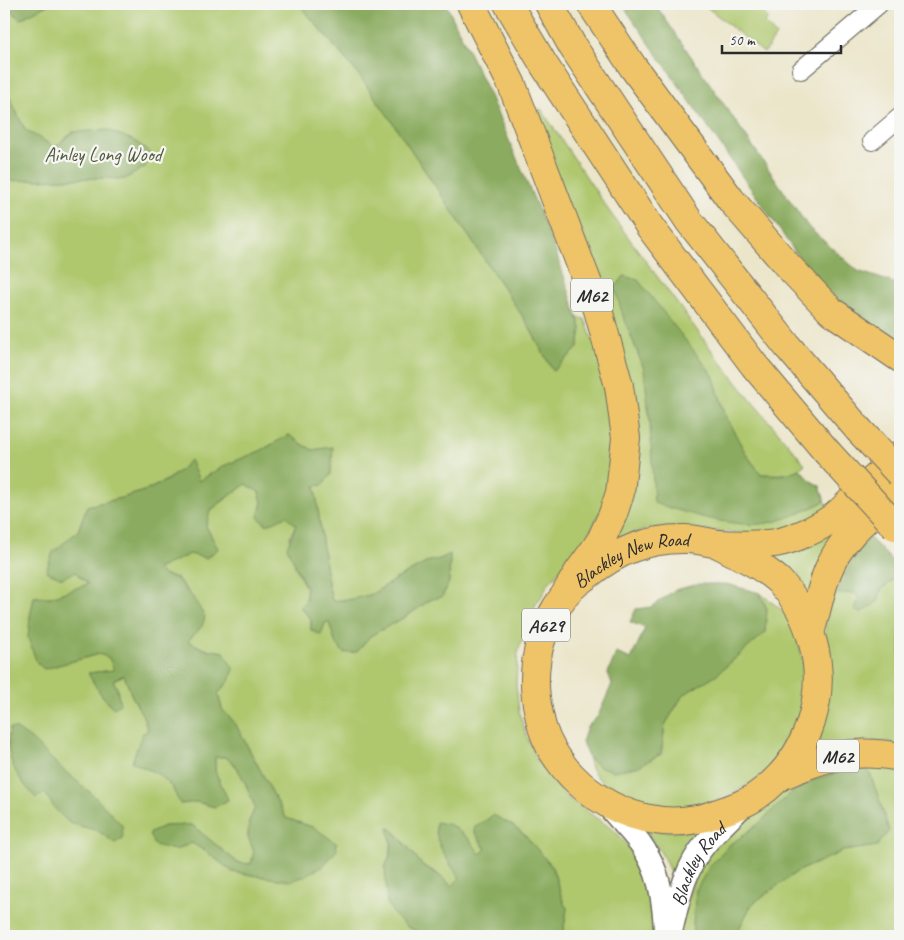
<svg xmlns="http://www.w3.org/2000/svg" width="904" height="940" viewBox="0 0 904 940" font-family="Caveat,sans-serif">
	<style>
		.green { fill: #afc86e; stroke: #6d7a4c; fill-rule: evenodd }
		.forest { fill: #8bac61; stroke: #5b6c46 }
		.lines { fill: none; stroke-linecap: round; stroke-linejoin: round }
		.minor-casing { stroke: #6e6c62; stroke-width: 20 }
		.tertiary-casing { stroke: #6e6c62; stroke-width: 25 }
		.trunk-casing { stroke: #6e6c62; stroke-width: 30 }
		.motorway-casing { stroke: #6e6c62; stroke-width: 30 }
		.minor { stroke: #fff; stroke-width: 18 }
		.tertiary { stroke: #fff; stroke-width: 22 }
		.trunk { stroke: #efc469; stroke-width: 28 }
		.motorway { stroke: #efc469; stroke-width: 28 }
		.motorway-bridge-casing { stroke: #6e6c62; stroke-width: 30; stroke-linecap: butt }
		.motorway-bridge { stroke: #efc469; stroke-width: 28 }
		.labels { text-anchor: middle; stroke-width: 4.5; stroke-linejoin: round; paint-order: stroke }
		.shield { fill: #f6f6f2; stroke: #686867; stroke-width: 1 }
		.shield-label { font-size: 19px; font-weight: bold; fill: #2b2b2b }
		.park-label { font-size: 20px; fill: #535a3f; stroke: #f6f6f2 }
		.street-label { font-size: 20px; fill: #2b2b2b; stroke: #f6f6f2 }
	</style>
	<rect width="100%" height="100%" fill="#f6f6f2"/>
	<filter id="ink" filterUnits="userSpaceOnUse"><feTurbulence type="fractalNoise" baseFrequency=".02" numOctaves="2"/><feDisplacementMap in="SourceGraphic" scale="10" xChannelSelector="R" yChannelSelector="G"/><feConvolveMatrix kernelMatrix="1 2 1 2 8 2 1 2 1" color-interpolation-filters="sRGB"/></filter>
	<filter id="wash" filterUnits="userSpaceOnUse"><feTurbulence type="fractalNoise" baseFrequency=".0096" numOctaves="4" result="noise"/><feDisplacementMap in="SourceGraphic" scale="20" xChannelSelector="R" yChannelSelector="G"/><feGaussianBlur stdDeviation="1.12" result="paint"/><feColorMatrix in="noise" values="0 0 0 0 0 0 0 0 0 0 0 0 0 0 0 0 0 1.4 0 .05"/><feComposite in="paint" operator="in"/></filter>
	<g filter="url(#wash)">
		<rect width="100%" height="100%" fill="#ebe5c9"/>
		<path class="green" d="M 49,4 L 299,4 L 359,75 L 391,120 L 527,323 L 553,371 L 578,348 L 581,328 L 578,318 L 585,319 L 603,368 L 616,430 L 612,492 L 578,552 L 569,561 L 547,585 L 543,594 L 536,604 L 528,622 L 518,652 L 516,683 L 519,711 L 526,735 L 538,761 L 565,796 L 615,831 L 629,847 L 641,866 L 650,889 L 654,918 L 653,936 L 565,936 L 564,927 L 567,908 L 564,904 L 552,867 L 525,835 L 510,824 L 493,815 L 474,831 L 486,850 L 480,854 L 468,838 L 446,857 L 460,878 L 452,886 L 435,872 L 422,865 L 406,845 L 394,831 L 388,827 C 392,844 393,851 385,867 L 407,927 L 430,936 L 4,936 L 4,181 L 97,178 L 125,179 L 73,132 L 55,147 L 25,130 L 4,85 L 4,5 L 20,19 ZM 289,435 L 302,444 L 313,450 L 332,447 L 315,485 L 326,572 L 332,601 L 353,599 L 372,594 L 396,579 L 430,561 L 440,559 L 450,555 L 449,582 L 442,597 L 432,599 L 405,617 L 370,636 L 357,652 L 335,642 L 329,622 L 325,623 L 321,635 L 311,630 L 311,619 L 300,607 L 306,600 L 306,589 L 295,567 L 290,536 L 296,525 L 287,516 L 258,517 L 262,502 L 259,492 L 246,484 L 210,511 L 206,526 L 218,549 L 206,558 L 190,554 L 156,569 L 164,575 L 177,578 L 194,599 L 202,626 L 188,641 L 204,649 L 224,652 L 229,681 L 218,694 L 222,709 L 235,723 L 286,818 L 315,828 L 290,881 L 233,872 L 208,853 L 192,843 L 175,850 L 149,834 L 164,826 L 192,825 L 238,863 L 251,864 L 254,851 L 248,837 L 249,821 L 255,808 C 251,796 239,763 227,758 C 224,756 219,757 215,757 L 215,771 L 228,800 L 215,807 L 197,802 L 181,804 L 172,787 L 158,774 L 133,762 L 142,734 L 148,731 L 143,716 L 132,696 L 124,675 L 113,680 L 117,688 L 114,708 C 103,699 95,686 89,673 L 115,670 L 109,657 L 99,654 L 44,669 L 30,617 L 34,597 L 51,597 L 88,584 L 54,552 L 78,531 L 87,506 C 117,499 150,493 175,474 C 181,470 185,465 190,461 L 199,481 L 226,465 L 260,451 Z
			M 703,4 L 756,4 L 768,18 L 765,23 L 776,36 L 764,53 Z
			M 541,109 L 611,214 L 710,348 L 750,399 L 805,464 C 794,476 777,474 761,474 L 746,454 L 726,417 L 713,375 L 622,313 L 644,369 L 650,423 L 798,514 L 825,501 L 829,508 L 792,527 L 756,534 L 662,527 L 648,529 L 615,538 L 633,481 L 536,114 Z
			M 846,517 L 810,599 L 766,554 Z
			M 866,534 L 870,538 L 859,550 L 838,593 L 854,593 L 859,597 L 881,590 L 900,574 L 900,746 L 893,745 L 892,742 L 864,741 L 813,754 L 825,637 L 826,617 L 837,576 Z
			M 760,593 L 787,614 L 795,627 L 805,671 L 801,717 L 780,757 L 756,780 L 731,794 L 699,807 L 672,811 L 641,806 L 610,791 L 598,778 L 591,768 L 588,757 L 598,766 L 661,754 L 665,725 L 683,695 L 717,674 L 743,652 L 767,609 Z
			M 900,765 L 900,936 L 735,936 L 752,904 L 798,871 L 843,851 L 877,846 L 791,793 L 757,825 L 727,847 L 696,890 L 692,936 L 677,936 L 699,862 L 745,818 L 800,780 L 823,770 Z
			M 648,831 L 697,831 L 697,833 L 679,859 L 674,872 L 670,872 L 663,856 L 648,833 Z"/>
		<path class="forest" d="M 4,4 L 49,4 L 20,19 Z
			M 299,4 L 446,4 L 490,96 L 534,199 L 556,252 L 581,328 L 578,348 L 553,371 L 527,323 L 391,120 L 359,75 Z
			M 622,4 L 655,4 L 809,228 L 858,271 L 900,285 L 900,339 L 895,337 L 843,307 L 809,272 Z
			M 4,85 L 25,130 L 55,147 L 73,132 L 107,130 L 133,140 L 150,152 L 145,167 L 125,179 L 97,178 L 4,181 Z
			M 624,276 L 638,280 L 713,375 L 726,417 L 746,454 L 761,474 L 782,475 L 800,469 L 811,481 L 820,486 L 825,501 C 804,511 783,522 760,524 C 755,525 749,524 744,524 C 713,522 684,512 654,503 L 650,423 L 644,369 L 622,313 L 615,288 Z
			M 289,435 L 302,444 L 313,450 L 333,447 L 331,474 L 323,485 L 315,486 L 326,572 L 332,601 L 353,599 L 372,594 L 396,579 L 430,561 L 440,559 L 450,554 L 449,582 L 442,597 L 432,599 L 405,617 L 370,636 L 357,652 L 344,653 L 335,642 L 329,622 L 325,623 L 321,635 L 311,630 L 311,619 L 300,607 L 306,600 L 306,588 L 287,547 L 296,525 L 286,516 L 267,525 L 258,517 L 262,502 L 259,492 L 246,484 L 222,501 L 210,511 L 206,526 L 218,549 L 206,558 L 190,554 L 157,569 L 164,575 L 176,578 L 194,599 L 205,617 L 202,626 L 188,641 L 204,649 L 224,652 L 234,670 L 229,681 L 218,694 L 222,709 L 235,723 L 286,818 L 315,828 L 336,843 L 337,850 L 323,866 L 303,877 L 290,881 L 233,872 L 208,853 L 192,843 L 175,850 L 154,845 L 149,834 L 164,826 L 192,825 L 238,863 L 251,864 L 254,851 L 248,837 L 249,821 L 255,808 C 251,796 239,764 227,758 C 224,756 220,757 215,757 L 215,771 L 228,800 L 215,807 L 197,802 L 180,804 L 172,787 L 158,774 L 132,762 L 142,734 L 148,730 L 143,716 L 132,696 L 124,675 L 113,680 L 117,688 L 120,704 L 114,708 C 103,699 95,686 88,673 L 114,670 L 109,658 L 99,654 L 44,669 L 37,663 L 28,638 L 30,617 L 34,597 L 51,597 L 88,584 L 75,572 L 62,578 L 46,571 L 53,552 L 78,531 L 87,506 C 117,499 151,493 176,474 C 181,470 185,465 190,460 L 199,481 L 226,465 L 260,451 Z
			M 870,538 L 900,569 L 900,574 L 881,590 L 878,602 L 860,613 L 855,610 L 859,597 L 854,593 L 838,594 C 845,572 854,555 870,538 Z
			M 698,584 L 726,584 L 760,593 L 767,609 L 765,633 L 717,674 L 683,695 L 665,725 L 661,754 L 637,767 L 613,771 L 598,766 L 588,757 L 582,742 L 587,727 L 598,716 L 612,684 L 608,673 L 616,653 L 631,659 L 645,628 L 630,622 L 636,609 L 651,607 L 675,590 Z
			M 10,728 L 17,729 L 32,740 L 61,768 L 91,793 L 122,825 L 123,838 L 115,843 L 98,831 L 69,823 L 55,809 L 45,793 L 36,798 C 23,784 12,771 9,751 C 7,744 9,735 10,728 Z
			M 866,763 L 880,801 L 889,831 L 877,846 L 843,851 L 798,871 L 752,904 L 735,936 L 692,936 L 696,890 L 709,867 L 727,847 L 757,825 L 791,793 L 814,780 Z
			M 493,815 L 510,824 L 525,835 L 552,867 L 564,904 L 567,908 L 564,927 L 565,936 L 430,936 L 407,927 L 394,915 L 387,903 L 385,867 L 390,857 L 392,845 L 388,827 L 394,831 L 406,845 L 422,865 L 437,874 L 452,886 L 460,878 C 448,861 434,844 436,822 L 451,825 L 468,838 L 480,854 L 486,849 L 474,831 L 475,826 L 485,821 Z"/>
	</g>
	<g filter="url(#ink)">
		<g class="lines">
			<defs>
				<path id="minor" d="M 801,70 L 879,4
					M 872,141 L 900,117"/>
				<g id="tertiary">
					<path d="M 607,805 C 618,818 630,830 640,843 C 659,869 663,896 665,928"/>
					<path id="s1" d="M 670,936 C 678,903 683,870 706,843 C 718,829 732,817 744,804"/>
				</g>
				<g id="trunk">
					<path id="s2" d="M 718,544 C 739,555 761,565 779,581 C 796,598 807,620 813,643 C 827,695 809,753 767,788 C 760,793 753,800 744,803 C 736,807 727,810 718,813 C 712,815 705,818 697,819 C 663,826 626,817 597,797 C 574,782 552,757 543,730 C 541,724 540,719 539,714 C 530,677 536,639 556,608 C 560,602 564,595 569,590 C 574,585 580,580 586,576 C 617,551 647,538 687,539 C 698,539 709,543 720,544 C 735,545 761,545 775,543 C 792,540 817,529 831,519 C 840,513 848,504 856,496 C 870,483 885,469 900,455"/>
					<path d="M 810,633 C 816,613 820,592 827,573 C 840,537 873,513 900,489"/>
				</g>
				<path id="motorway" d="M 471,4 L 512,85 L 598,310 L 619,386 L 626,438 L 620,493 L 613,514 L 601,540 L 595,549 L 579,571 L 567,591
					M 508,4 L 544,65 L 650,227 L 754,365 L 826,451
					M 549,4 L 573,47 L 689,221 L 788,347 L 858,429
					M 591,4 L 633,67 L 731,200 L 788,266 L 831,311 L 900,358
					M 779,777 C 823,757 852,748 900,757"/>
			</defs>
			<use href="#minor" class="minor-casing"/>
			<use href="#tertiary" class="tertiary-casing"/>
			<use href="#trunk" class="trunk-casing"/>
			<use href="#motorway" class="motorway-casing"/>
			<use href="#minor" class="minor"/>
			<use href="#tertiary" class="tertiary"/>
			<use href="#trunk" class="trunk"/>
			<use href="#motorway" class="motorway"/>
			<defs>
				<path id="motorway-bridge" d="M 858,429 L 900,474
					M 826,451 L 895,526"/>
			</defs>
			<use href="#motorway-bridge" class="motorway-bridge-casing"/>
			<use href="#motorway-bridge" class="motorway-bridge"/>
		</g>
	</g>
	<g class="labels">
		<g class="shield">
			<rect x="571" y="278.5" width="42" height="33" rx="4"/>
			<rect x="522" y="608.5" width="48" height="33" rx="4"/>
			<rect x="817" y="739.5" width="42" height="33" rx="4"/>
		</g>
		<g class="shield-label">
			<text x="592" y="302">M62</text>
			<text x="546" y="632">A629</text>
			<text x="838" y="763">M62</text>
		</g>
		<g class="park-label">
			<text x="103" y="161">Ainley Long Wood</text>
		</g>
		<g class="street-label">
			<text dy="7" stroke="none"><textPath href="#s2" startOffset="794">Blackley New Road</textPath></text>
			<text dy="7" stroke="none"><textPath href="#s1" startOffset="78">Blackley Road</textPath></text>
		</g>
	</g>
	<rect width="904" height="940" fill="none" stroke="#f6f6f2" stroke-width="20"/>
	<path d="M722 45v8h119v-8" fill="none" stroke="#2b2b2b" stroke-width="2.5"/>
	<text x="729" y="45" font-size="15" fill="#2b2b2b" stroke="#f6f6f2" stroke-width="4" paint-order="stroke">50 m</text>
</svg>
